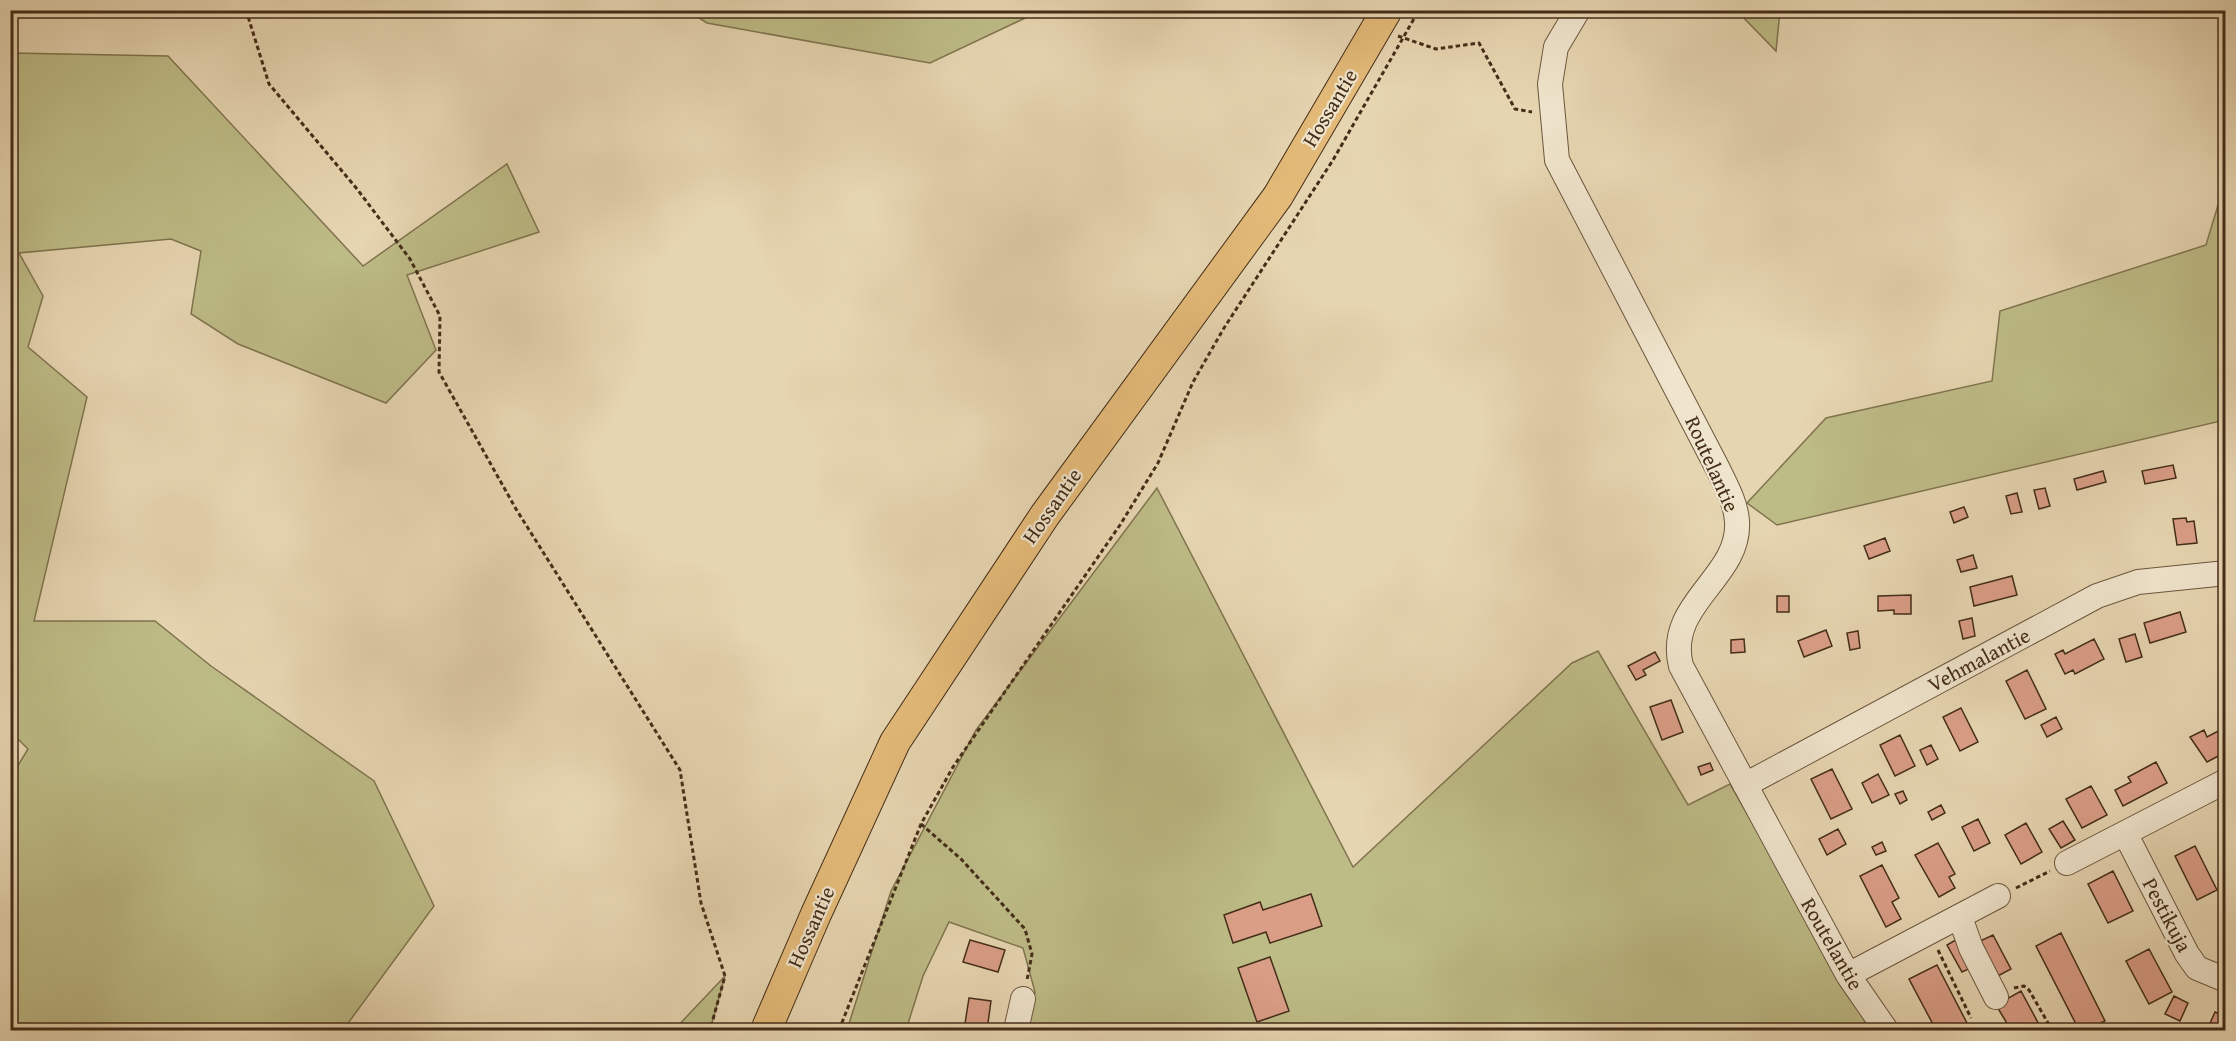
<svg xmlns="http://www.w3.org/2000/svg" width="2236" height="1041" viewBox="0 0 2236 1041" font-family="'Gentium Book Plus',serif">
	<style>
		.green { fill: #bdbb86; stroke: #80744f; stroke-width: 1.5 }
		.building { fill: #da9e87; stroke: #442d18; stroke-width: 1.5 }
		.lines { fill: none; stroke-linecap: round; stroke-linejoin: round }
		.minor-casing { stroke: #6c573e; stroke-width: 26 }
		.major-casing { stroke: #442d18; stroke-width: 32 }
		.path { stroke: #442d18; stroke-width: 3; stroke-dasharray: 4.5 3; stroke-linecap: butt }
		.minor { stroke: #efe4cc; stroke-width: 24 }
		.major { stroke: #e3ba78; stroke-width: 30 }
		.labels { text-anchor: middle; stroke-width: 4.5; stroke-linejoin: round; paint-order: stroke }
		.street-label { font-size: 21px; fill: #442d18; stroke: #efe4cc }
	</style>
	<rect width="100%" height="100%" fill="#e6d5b1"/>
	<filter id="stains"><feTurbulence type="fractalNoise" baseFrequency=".00333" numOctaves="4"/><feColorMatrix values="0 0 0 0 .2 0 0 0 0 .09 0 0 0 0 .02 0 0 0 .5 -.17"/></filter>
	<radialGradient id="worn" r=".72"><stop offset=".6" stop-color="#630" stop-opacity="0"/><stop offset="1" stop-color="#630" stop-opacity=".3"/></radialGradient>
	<path class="green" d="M 688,11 L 1040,11 L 930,63 L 707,23 Z
		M 1737,11 L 1780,11 L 1776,51 Z
		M 11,53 L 168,56 L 363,266 L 507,164 L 539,232 L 407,275 L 436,350 L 386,403 L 238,344 L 191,314 L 201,251 L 171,239 L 19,253 L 43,296 L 28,347 L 87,397 L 34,621 L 155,621 L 211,666 L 374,781 L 434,906 L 343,1030 L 11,1030 L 11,777 L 28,749 L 10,731 Z
		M 2225,182 L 2225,420 L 1777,525 L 1747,503 L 1826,418 L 1992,381 L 2000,311 L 2206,245 Z
		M 1157,488 L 1353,867 L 1572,663 L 1598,651 L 1688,805 L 1730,784 L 1870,1030 L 1070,1030 L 1029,1025 L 1035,992 L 1023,948 L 949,922 L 923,976 L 906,1030 L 847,1030 L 891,891 L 976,730 Z
		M 725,976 L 710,1030 L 674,1030 Z"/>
	<path class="building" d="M 2173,465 L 2176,478 L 2145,484 L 2142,471 Z
		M 2103,471 L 2106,482 L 2077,490 L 2074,479 Z
		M 2045,488 L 2050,506 L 2039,509 L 2034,490 Z
		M 2017,493 L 2022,512 L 2011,514 L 2006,496 Z
		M 1964,507 L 1968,517 L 1954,523 L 1950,512 Z
		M 2186,518 L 2187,522 L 2194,521 L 2197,543 L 2177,545 L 2173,519 Z
		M 1885,538 L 1890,551 L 1869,559 L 1864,546 Z
		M 1973,555 L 1977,568 L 1961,572 L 1957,560 Z
		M 2012,576 L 2017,595 L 1974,606 L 1970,587 Z
		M 1911,595 L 1911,614 L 1894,614 L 1894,610 L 1878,611 L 1878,596 Z
		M 1777,596 L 1789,596 L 1789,612 L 1777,612 Z
		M 2221,610 L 2226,610 L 2226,631 L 2222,632 Z
		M 2180,612 L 2186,632 L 2150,643 L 2144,623 Z
		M 1972,618 L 1975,636 L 1963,639 L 1959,621 Z
		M 1826,630 L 1832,646 L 1804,657 L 1798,641 Z
		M 1858,631 L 1860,648 L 1850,650 L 1847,633 Z
		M 2135,634 L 2142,657 L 2126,662 L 2119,639 Z
		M 1744,639 L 1745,652 L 1731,653 L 1731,640 Z
		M 2094,639 L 2104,659 L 2075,674 L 2073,670 L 2065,674 L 2055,654 L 2063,650 L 2065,654 Z
		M 1655,652 L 1660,661 L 1643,670 L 1646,675 L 1636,680 L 1628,666 Z
		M 2027,670 L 2046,709 L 2025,719 L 2006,681 Z
		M 1671,700 L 1683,732 L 1662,740 L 1650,707 Z
		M 1961,708 L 1978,742 L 1960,751 L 1943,717 Z
		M 2056,717 L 2062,729 L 2047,737 L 2041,725 Z
		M 2226,727 L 2226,752 L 2207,762 L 2190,737 L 2204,730 L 2207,737 Z
		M 1900,735 L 1915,766 L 1895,776 L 1880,745 Z
		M 1931,745 L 1938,759 L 1927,765 L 1920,750 Z
		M 2156,762 L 2167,783 L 2123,806 L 2115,790 L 2131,782 L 2128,777 Z
		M 1710,763 L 1713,770 L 1701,775 L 1698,767 Z
		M 1832,769 L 1852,809 L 1831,819 L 1811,779 Z
		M 1878,774 L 1889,795 L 1872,803 L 1862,783 Z
		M 2091,786 L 2107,815 L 2082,828 L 2066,799 Z
		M 1903,791 L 1907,800 L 1900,804 L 1895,794 Z
		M 1941,805 L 1945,813 L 1932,820 L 1928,812 Z
		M 1978,819 L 1990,843 L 1974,851 L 1962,827 Z
		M 2063,821 L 2075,840 L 2061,848 L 2049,829 Z
		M 2026,823 L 2042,852 L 2021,864 L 2005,835 Z
		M 1838,829 L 1846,844 L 1827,855 L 1819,839 Z
		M 1882,842 L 1886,851 L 1876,855 L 1872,847 Z
		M 1938,843 L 1955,874 L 1949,877 L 1955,888 L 1939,897 L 1915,855 Z
		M 2195,846 L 2217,890 L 2197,900 L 2175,856 Z
		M 1882,865 L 1899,898 L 1892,902 L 1901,919 L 1886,927 L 1860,876 Z
		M 2113,871 L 2133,911 L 2108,923 L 2088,884 Z
		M 1311,894 L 1322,926 L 1270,943 L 1266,932 L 1233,943 L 1224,915 L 1260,902 L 1263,910 Z
		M 2061,933 L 2105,1021 L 2085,1030 L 2079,1030 L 2036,946 Z
		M 1993,935 L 2011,969 L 1996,977 L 1978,942 Z
		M 1959,938 L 1975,966 L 1962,972 L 1947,945 Z
		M 970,940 L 1005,950 L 998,972 L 963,962 Z
		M 2149,949 L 2172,992 L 2149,1004 L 2126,961 Z
		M 1270,957 L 1289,1011 L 1257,1022 L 1238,968 Z
		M 1937,965 L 1969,1027 L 1963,1030 L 1936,1030 L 1909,979 Z
		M 2021,991 L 2042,1030 L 2011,1030 L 1996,1005 Z
		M 2174,996 L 2188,1003 L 2180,1021 L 2165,1014 Z
		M 969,998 L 991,1001 L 987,1030 L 964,1030 Z
		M 2215,1012 L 2226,1017 L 2226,1030 L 2207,1030 Z"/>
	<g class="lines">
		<defs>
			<path id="minor" d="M 1578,10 L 1556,47 L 1550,84 L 1557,160 L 1718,469 C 1725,484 1736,503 1737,521 C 1741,578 1665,603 1681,666 L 1848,975 L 1886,1030
				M 1745,785 L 2097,596 L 2138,582 L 2226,573
				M 2125,833 L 2187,954 L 2197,968 L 2226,980
				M 2067,863 L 2226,781
				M 1960,917 L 1971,948 L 1996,997
				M 1848,975 L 1998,896
				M 1016,1030 L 1023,999"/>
			<path id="major" d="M 766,1030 L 816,914 L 895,742 L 1045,515 L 1278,196 L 1387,10"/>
		</defs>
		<use href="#minor" class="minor-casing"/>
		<use href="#major" class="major-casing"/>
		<path class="path" d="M 246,10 L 269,84 L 357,189 L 410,259 L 440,316 L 439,372 L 516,509 L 680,770 L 701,903 L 725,976 L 710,1030
			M 1398,36 L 1436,49 L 1479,43 L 1515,109 L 1532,112
			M 921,824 L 961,859 L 1025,929 L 1032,954 L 1027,980
			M 2016,888 L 2050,871
			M 1938,950 L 1971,1018
			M 2014,988 L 2024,986 L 2029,990 L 2052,1030
			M 839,1030 L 921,824 L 953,767 L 1120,525 L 1158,463 L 1193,382 L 1224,328 L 1333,160 L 1419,10"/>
		<use href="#minor" class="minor"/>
		<use href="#major" class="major"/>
	</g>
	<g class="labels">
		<g class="street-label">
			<text transform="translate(1330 108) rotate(-59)" y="7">Hossantie</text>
			<text transform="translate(1712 464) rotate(66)" y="7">Routelantie</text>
			<text transform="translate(1052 506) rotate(-55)" y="7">Hossantie</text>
			<text transform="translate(1979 660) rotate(-28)" y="7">Vehmalantie</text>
			<text transform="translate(2167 915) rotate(62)" y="7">Pestikuja</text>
			<text transform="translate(811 927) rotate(-66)" y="7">Hossantie</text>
			<text transform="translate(1832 944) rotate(60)" y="7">Routelantie</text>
		</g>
	</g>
	<rect width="2236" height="1041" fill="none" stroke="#e6d5b1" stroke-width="36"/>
	<rect x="12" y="12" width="2212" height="1017" fill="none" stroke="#442d18" stroke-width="3"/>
	<rect x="18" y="18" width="2200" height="1005" fill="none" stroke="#442d18" stroke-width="1.5"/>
	<rect width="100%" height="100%" filter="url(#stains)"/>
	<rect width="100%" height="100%" fill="url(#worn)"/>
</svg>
